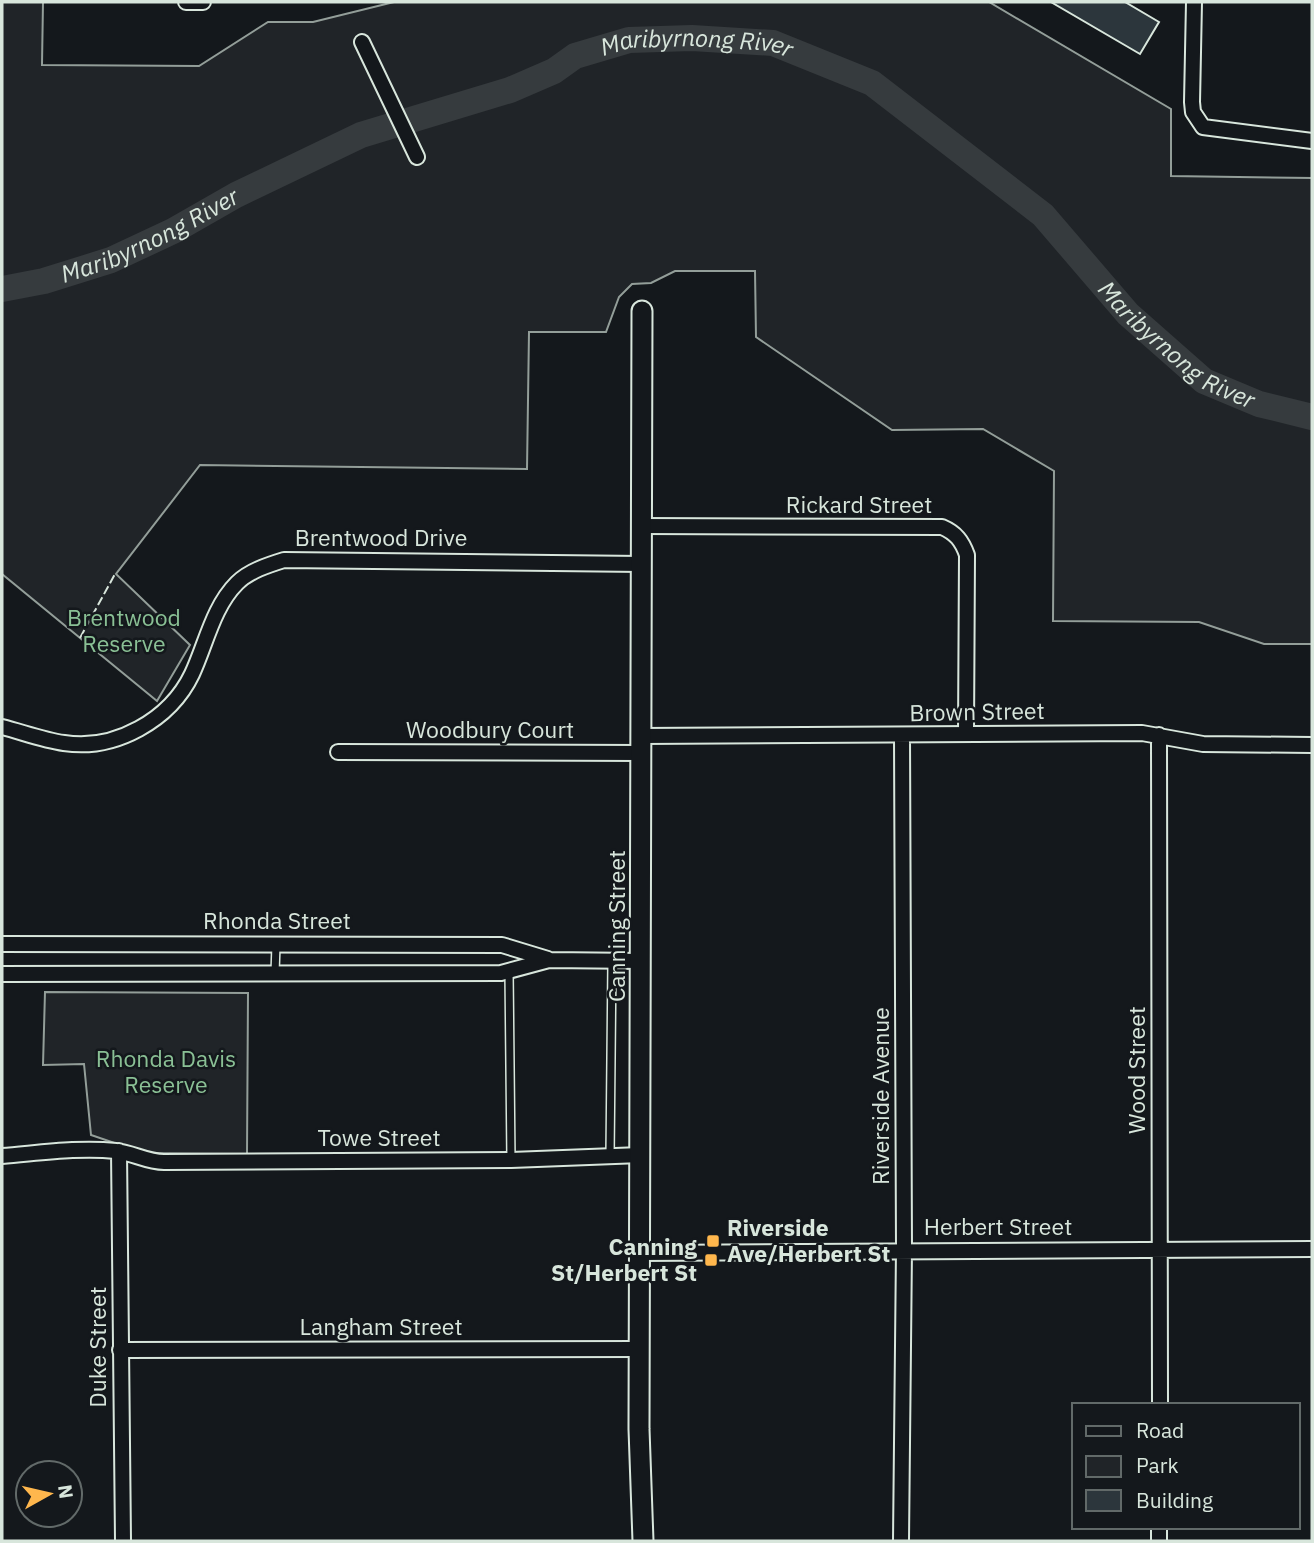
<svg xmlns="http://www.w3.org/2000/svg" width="1314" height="1543" viewBox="0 0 1314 1543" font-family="'IBM Plex Sans',sans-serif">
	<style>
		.park { fill: #202428; stroke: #939e99; stroke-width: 2 }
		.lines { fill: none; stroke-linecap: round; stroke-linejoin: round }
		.river { stroke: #363b3e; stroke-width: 26 }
		.building { fill: #2c363c; stroke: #d8e6dc; stroke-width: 2 }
		.lane-casing { stroke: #d8e6dc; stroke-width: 10 }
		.street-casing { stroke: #d8e6dc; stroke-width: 18 }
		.secondary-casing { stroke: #d8e6dc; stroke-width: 23 }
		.lane { stroke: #14181c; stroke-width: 7 }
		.street { stroke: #14181c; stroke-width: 14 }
		.secondary { stroke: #14181c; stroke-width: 19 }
		.fence { stroke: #d8e6dc; stroke-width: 2; stroke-dasharray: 9 3.5; stroke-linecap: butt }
		.poi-dot { fill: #ffb74d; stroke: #14181c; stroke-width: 2.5 }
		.labels { text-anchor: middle; stroke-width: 5; stroke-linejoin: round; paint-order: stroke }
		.street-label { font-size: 23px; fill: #d8e6dc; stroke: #14181c }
		.park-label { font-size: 23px; fill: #8ac095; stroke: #14181c }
		.poi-label { font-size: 23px; font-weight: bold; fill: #d8e6dc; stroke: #14181c; text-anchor: start }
		.water-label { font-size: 24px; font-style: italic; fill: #d8e6dc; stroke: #14181c }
	</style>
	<rect width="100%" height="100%" fill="#14181c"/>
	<path class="park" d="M 2,2 L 43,2 L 42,65 L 199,66 L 268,22 L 313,22 L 394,2 L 989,2 L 1171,109 L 1171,176 L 1312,178 L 1312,644 L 1264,644 L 1199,622 L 1053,621 L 1054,471 L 983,429 L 892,430 L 756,337 L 755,271 L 675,271 L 651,283 L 632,284 L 619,297 L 606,332 L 529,332 L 527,469 L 200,465 L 116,574 L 190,645 L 157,701 L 2,574 Z
		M 45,992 L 248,993 L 247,1154 L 144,1153 L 91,1135 L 84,1064 L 43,1065 Z"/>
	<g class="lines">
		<path class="river" id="s1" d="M 2,289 L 44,281 L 111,260 L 173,231 L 236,195 L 361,135 L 510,90 L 554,71 L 575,56 L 629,40 L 692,38 L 773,43 L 872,83 L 990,174 L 1043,215 L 1128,314 L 1204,381 L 1259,404 L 1312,417"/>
	</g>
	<path class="building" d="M 1051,2 L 1125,2 L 1159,22 L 1140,54 Z"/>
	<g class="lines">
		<defs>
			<path id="lane" d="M 509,971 L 511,1160
				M 275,973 L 276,945
				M 610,1156 L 612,961"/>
			<path id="street" d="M 186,2 L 203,2
				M 1194,2 L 1192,102 L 1193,112 L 1203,127 L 1312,141
				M 362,42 L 417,157
				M 642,526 L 942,527 C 956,533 962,541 967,555 L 966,733
				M 2,727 C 22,732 43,740 64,743 C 115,751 170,720 192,674 C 206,644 213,607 237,583 C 249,571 268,565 284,560 L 642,564
				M 1159,735 L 1160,1405
				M 642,736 L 1142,733 L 1203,744 L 1312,745
				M 338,752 L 641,753
				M 2,944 L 502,945 L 548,959
				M 2,974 L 501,973 L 549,960 L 641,961
				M 119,1151 L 123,1541
				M 2,1156 C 40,1153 79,1147 116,1151 C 133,1153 147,1162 164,1162 L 511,1160 L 641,1155
				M 641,1253 L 1312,1249
				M 120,1350 L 641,1349
				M 901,1541 L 904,1249 L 902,735
				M 1159,1541 L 1159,1527"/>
			<path id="secondary" d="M 642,311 L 639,1429 L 643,1541"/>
		</defs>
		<use href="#lane" class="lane-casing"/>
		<use href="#street" class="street-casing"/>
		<use href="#secondary" class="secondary-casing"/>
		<use href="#lane" class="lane"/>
		<use href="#street" class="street"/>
		<use href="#secondary" class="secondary"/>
		<path class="fence" d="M 80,638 L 115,574"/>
	</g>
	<g class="poi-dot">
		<rect x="706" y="1234" width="14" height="14" rx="3.5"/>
		<rect x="704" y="1253" width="14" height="14" rx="3.5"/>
	</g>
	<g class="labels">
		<g class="street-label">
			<text x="859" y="513">Rickard Street</text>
			<text x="381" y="546">Brentwood Drive</text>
			<text transform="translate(977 712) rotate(-1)" y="8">Brown Street</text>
			<text x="490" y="738">Woodbury Court</text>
			<text x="277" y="929">Rhonda Street</text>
			<text transform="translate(617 926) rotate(-90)" y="8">Canning Street</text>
			<text transform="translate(1137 1070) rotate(-90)" y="8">Wood Street</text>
			<text transform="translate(881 1096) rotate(-90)" y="8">Riverside Avenue</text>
			<text x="379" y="1146">Towe Street</text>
			<text x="998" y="1235">Herbert Street</text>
			<text x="381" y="1335">Langham Street</text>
			<text transform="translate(98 1347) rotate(-90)" y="8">Duke Street</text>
		</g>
		<g class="park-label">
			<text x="124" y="626">Brentwood<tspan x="124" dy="26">Reserve</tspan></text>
			<text x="166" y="1067">Rhonda Davis<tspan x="166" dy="26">Reserve</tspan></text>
		</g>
		<g class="poi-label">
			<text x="727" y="1236">Riverside<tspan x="727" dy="26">Ave/Herbert St</tspan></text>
			<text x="697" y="1255" text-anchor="end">Canning<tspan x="697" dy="26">St/Herbert St</tspan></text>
		</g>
		<g class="water-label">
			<text dy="8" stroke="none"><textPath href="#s1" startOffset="746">Maribyrnong River</textPath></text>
			<text dy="8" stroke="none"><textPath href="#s1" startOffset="158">Maribyrnong River</textPath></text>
			<text dy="8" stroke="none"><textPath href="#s1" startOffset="1334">Maribyrnong River</textPath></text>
		</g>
	</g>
	<rect width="1314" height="1543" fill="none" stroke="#d8e6dc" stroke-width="7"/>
	<rect x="1072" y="1403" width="228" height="126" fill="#14181c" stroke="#626a69" stroke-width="2"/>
	<rect x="1086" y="1426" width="35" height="10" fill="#14181c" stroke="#626a69" stroke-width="2"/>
	<text x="1136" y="1438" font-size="21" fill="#d8e6dc">Road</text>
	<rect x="1086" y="1456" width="35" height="21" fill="#202428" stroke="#626a69" stroke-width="2"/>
	<text x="1136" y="1473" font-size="21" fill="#d8e6dc">Park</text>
	<rect x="1086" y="1490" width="35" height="21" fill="#2c363c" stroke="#626a69" stroke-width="2"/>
	<text x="1136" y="1508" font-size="21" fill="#d8e6dc">Building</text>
	<g transform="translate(49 1494) rotate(82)"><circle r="33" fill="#14181c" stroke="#626a69" stroke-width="2"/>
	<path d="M0-5L12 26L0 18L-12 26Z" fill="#ffb74d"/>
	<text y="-10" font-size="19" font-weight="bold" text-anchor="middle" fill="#d8e6dc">N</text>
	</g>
</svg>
